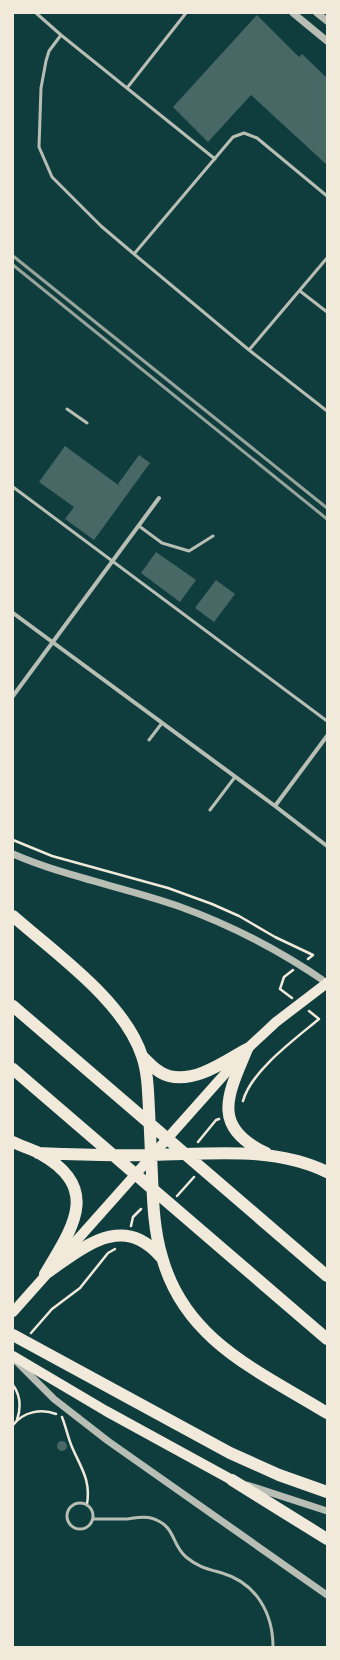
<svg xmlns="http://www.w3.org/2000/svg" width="340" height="1660" viewBox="0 0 340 1660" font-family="'Fira Sans Condensed',sans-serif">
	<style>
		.building { fill: #486865 }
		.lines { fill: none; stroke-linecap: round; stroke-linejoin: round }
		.path { stroke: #f1e9da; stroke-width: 2.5 }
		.service { stroke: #b8beb3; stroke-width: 3 }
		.minor { stroke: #b8beb3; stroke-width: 4 }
		.tertiary { stroke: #b8beb3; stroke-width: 7 }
		.primary { stroke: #f1e9da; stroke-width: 10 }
		.motorway { stroke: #f1e9da; stroke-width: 12 }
		.rail { stroke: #97a49c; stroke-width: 3 }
	</style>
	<rect width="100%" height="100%" fill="#0f3d3e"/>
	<path class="building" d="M 257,15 L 299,57 L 302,54 L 327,78 L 327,165 L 251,95 L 208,142 L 173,107 Z
		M 65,446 L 121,487 L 118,484 L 139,455 L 150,463 L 94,540 L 65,519 L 74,507 L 39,482 Z
		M 156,552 L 196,580 L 180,602 L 141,573 Z
		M 216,580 L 235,594 L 214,622 L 195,608 Z
		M57 1446a5 5 0 1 1 10 0a5 5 0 1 1-10 0Z"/>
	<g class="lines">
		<path class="path" d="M 13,840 L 52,856 L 168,888 L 212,904 L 239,916 L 275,937 L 313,955 L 308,959
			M 292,998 L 280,989 L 284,977 L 293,970
			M 243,1101 C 251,1071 295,1039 319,1019 L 309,1011
			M 198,1142 L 216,1120 L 219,1119
			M 177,1196 L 194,1177
			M 131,1226 L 133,1217 L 141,1209
			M 31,1333 L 52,1309 L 80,1288 L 108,1253 L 115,1249
			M 13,1385 C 21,1396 21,1408 17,1420
			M 62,1417 C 66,1427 68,1438 72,1447 C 81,1468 91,1480 87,1504
			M 13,1425 C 23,1412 41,1408 56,1414"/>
		<path class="service" d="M 36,13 L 61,35
			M 127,88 L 186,13
			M 134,254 L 101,226 L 52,177 L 39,147 L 41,88 L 46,61 L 49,51 L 61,35 L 215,159
			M 327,258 L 249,350 L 327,411
			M 300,291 L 327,312
			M 249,350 L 134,254 L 233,137 L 244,133 L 257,138 L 327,196
			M 67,409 L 87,423
			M 13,487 L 327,721
			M 139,526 L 162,543 L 189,551 L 213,536
			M 149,740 L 162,723
			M 210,810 L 235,777
			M67 1516a13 13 0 1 1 26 0a13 13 0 1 1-26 0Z
			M 93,1519 C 104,1519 116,1519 127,1519 C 135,1518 143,1516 151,1518 C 177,1526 170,1543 186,1557 C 198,1567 208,1569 222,1573 C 256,1583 273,1613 273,1647"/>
		<path class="minor" d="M 13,613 L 275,806 L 327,846
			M 13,696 L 159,498
			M 275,806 L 327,736"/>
		<path class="tertiary" d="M 293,13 L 327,41
			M 317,13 L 327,21
			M 13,854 C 66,877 124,887 178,906 C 231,925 281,951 327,983
			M 15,1360 L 54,1399 L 108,1441 L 327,1595
			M 247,1485 L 327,1511"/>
		<path class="primary" d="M 13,1312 L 247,1049 L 276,1022 L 327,983
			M 13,1356 L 106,1411 L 232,1480"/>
		<path class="motorway" d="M 13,916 C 56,954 124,1001 142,1056 C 148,1073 148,1092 149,1110 C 150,1132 151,1154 152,1176 C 153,1203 154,1231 162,1257 C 185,1341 259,1371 327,1413
			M 13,1006 L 327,1276
			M 247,1049 C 228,1094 210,1127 266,1153
			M 142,1056 C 150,1064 158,1073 169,1076 C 196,1083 225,1061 247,1049
			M 13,1069 L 327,1339
			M 13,1142 C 21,1146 31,1149 39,1153 C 102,1188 73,1227 45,1274
			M 38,1153 L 62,1154 C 93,1155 123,1156 153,1155 C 211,1154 274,1146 327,1172
			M 48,1272 C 73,1255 107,1224 140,1240 C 148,1244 155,1250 161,1257
			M 13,1335 L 230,1453 L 279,1475 L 327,1492
			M 232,1480 L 327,1539"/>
		<path class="rail" d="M 13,256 L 327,508
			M 13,265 L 327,519"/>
	</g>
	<rect width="340" height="1660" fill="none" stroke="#f1e9da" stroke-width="28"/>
</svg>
